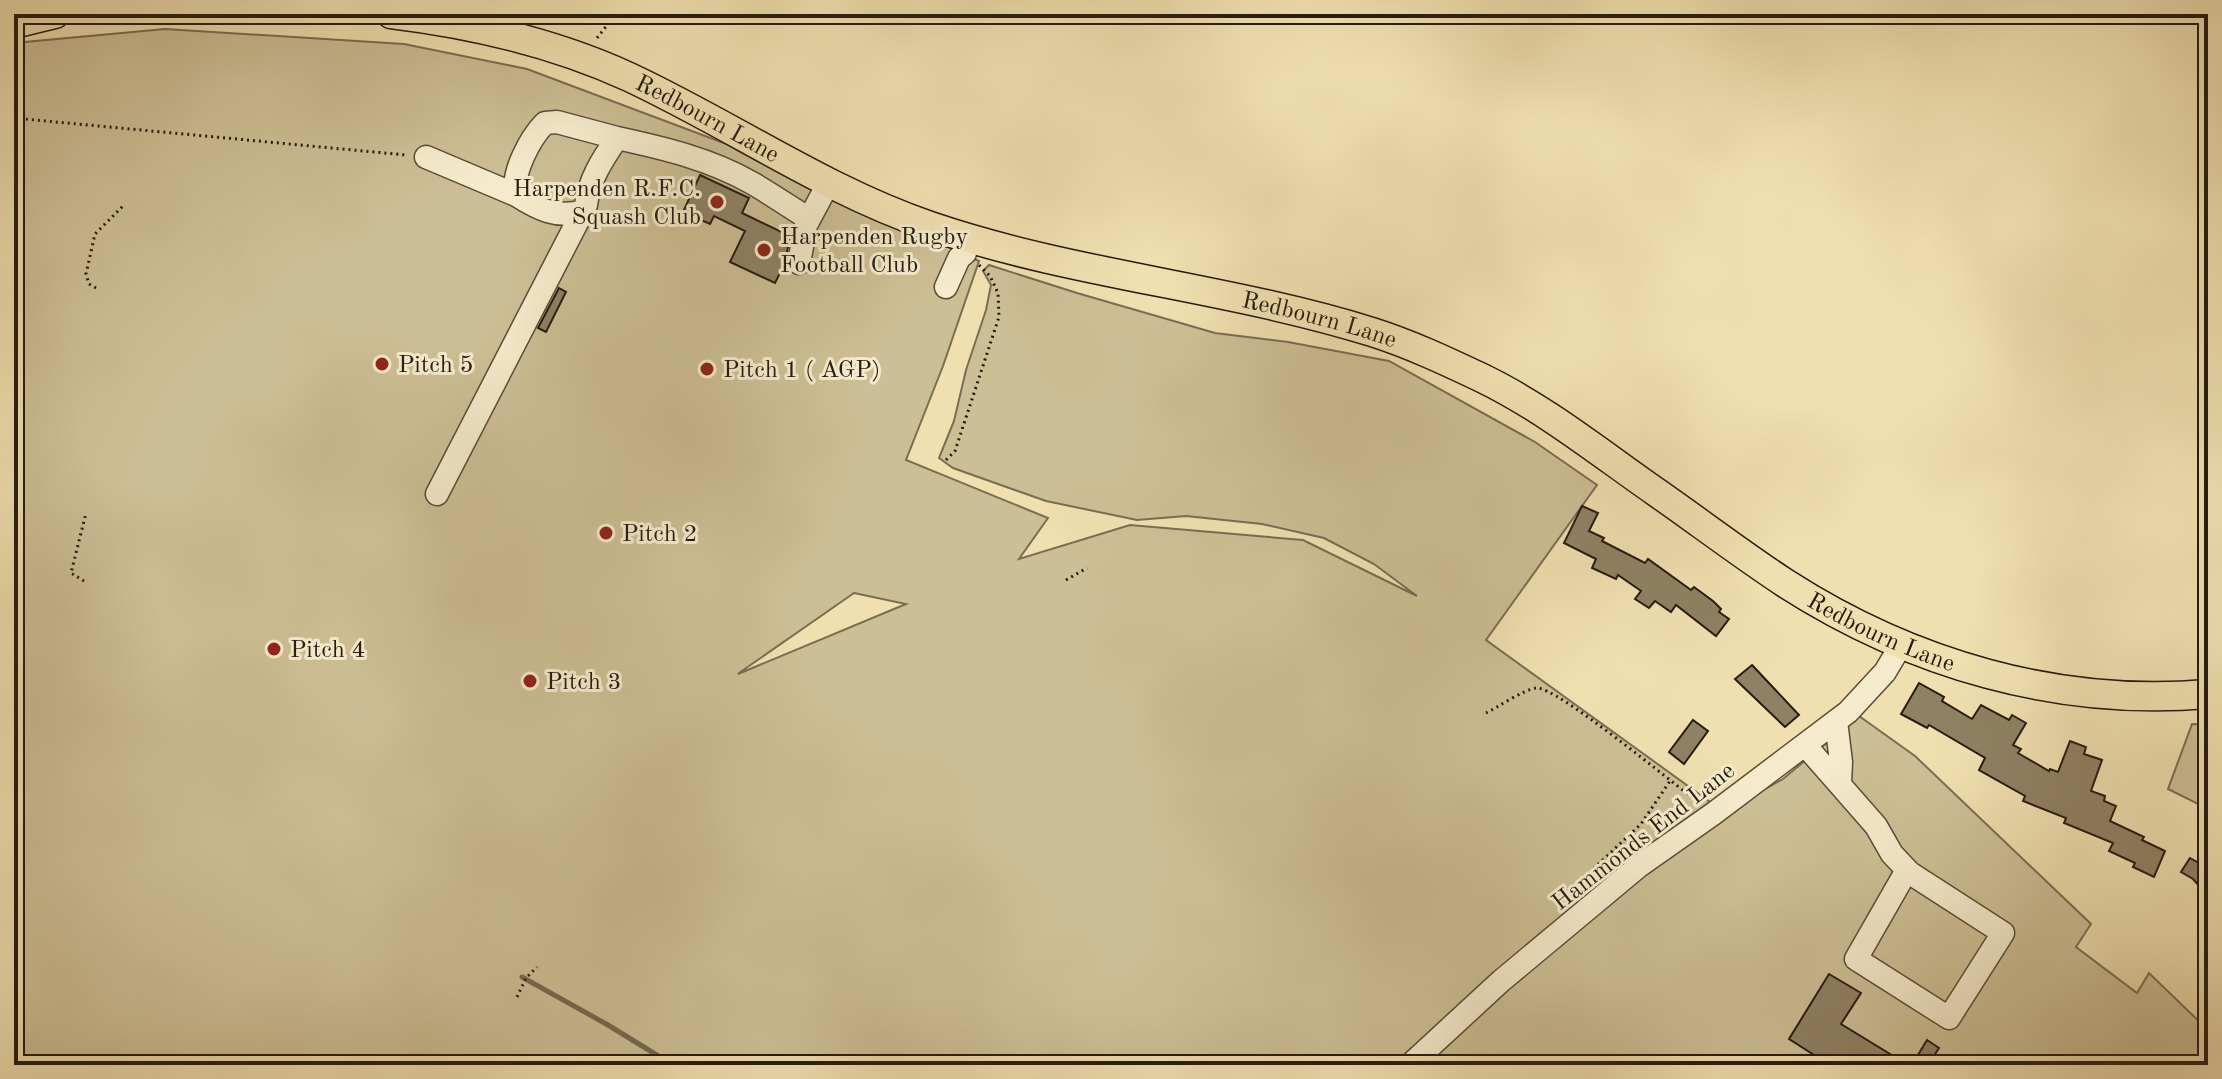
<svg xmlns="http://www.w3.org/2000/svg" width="2222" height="1079" viewBox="0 0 2222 1079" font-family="'Old Standard TT',serif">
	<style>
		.green { fill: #cdbf95; stroke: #796d53; stroke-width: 2; fill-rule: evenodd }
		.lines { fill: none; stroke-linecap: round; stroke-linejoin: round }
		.stream { stroke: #756950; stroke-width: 5 }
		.building { fill: #8f8164; stroke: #251b11; stroke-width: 2 }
		.minor-casing { stroke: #584c39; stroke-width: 25 }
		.major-casing { stroke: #251b11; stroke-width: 31 }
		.path { stroke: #251b11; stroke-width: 3; stroke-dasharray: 2 4; stroke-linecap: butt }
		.minor { stroke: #f5ebcc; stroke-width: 22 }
		.major { stroke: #f0e0b0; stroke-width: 28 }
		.poi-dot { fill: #8f2418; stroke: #f5ebcc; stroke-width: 3 }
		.labels { text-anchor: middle; stroke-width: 6; stroke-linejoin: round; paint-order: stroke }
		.street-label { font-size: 24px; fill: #251b11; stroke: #f5ebcc }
		.poi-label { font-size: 24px; fill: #251b11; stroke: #f5ebcc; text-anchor: start }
	</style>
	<rect width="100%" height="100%" fill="#f0e0b0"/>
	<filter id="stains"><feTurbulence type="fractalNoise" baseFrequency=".0025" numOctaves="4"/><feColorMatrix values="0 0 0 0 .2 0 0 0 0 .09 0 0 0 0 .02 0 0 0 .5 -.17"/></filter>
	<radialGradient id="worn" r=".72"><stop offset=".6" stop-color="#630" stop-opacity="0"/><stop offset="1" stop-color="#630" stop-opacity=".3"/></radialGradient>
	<path class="green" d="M 165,29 L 404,44 L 527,69 L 737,148 L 979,261 L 943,366 L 906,460 L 1048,518 L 1019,559 L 1130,525 L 1303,540 L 1417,596 L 1374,564 L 1324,538 L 1262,524 L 1186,516 L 1137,520 L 1046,501 L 953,468 L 939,458 L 954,421 L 966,370 L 986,310 L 991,285 L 983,271 L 989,265 L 1077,293 L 1215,333 L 1288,342 L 1389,361 L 1535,442 L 1597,485 L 1486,640 L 1724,812 L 1783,779 L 1859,716 L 1915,756 L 2091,924 L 2076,947 L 2137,993 L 2149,973 L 2208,1030 L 2208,1065 L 14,1065 L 14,43 ZM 854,593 L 906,604 L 738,674 L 739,673 Z
		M 2192,724 L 2208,725 L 2208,809 L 2168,789 Z"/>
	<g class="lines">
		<path class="stream" d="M 522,977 L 608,1025 L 673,1065"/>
	</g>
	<path class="building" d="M 700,175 L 749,198 L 742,213 L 790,236 L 785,263 L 775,283 L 730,262 L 745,231 L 714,216 L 710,224 L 683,212 Z
		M 559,288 L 566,292 L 546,332 L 538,328 Z
		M 1582,506 L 1598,513 L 1589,531 L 1604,538 L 1602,541 L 1645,563 L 1648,559 L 1691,590 L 1694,587 L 1713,601 L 1721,609 L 1719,612 L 1729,619 L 1716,636 L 1676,605 L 1671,612 L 1655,601 L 1649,608 L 1635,599 L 1641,591 L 1618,575 L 1616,579 L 1592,568 L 1596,559 L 1564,543 Z
		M 1752,665 L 1799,715 L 1785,727 L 1735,679 Z
		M 1919,683 L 1944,697 L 1942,701 L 1972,719 L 1981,705 L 2009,720 L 2012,715 L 2026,723 L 2013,745 L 2021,749 L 2018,753 L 2049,771 L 2050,769 L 2058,772 L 2070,741 L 2086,747 L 2084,754 L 2102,760 L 2091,791 L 2105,796 L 2104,801 L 2116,806 L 2110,821 L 2144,837 L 2142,840 L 2165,851 L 2154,877 L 2133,867 L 2135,863 L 2109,851 L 2113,843 L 2064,823 L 2066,818 L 2023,801 L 2025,796 L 1979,770 L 1985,758 L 1929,725 L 1927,728 L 1901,714 Z
		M 1693,720 L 1708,731 L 1684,764 L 1669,752 Z
		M 2190,858 L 2208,868 L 2208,896 L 2193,879 L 2181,872 Z
		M 1829,974 L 1861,993 L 1841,1024 L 1908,1065 L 1808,1065 L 1814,1055 L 1789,1039 Z
		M 1927,1040 L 1939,1048 L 1928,1065 L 1912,1065 Z"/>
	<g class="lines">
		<defs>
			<path id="minor" d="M 426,157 L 516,195
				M 583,211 C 557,219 538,209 516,195 C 511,174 530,138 545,123 L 557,122 L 617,138
				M 799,263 L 806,225 L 829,182
				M 946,287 L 959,258 L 965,253 L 965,237
				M 437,494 L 586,205 C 589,180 602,160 617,138 C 663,148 710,159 752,183 C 771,194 790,207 809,219
				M 1836,721 L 1841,762 L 1840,783
				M 1805,745 L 1876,826 L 1892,854 L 1910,873 L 2003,933 L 1949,1018 L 1856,959 L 1907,870
				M 1410,1065 L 1501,981 L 1639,866 L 1713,814 L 1848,712 L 1885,672 L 1901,645"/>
			<g id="major">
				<path id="s1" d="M 391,14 C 473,24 553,42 629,77 C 730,124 824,190 930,226 C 1074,275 1228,287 1372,332 C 1410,344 1446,361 1482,378 C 1544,408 1600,453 1656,492 C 1699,522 1741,554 1785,583 C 1911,664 2058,707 2208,694"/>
				<path d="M 14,24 L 55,14"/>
			</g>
		</defs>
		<use href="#minor" class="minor-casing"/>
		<use href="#major" class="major-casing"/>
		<path class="path" d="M 597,38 L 616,14
			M 14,118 L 406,155
			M 96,288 L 89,284 L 86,274 L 95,234 L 123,206
			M 946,460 L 955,451 L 999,317 L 998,293 L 990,276 L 979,265
			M 1066,580 L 1087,568
			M 84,581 L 71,573 L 86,513
			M 1486,713 C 1498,707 1523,690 1536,688 C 1555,685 1675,785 1698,802
			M 1597,877 L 1591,871 L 1641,824 L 1670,781
			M 517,997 L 526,978 L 537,967
			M 694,1065 L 699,1055"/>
		<use href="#minor" class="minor"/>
		<use href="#major" class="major"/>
	</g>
	<g class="poi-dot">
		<circle cx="717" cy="202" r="8"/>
		<circle cx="764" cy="250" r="8"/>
		<circle cx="382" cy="364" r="8"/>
		<circle cx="707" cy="369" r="8"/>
		<circle cx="606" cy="533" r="8"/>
		<circle cx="274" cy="649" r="8"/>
		<circle cx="530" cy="681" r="8"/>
	</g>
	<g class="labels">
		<g class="street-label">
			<text dy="8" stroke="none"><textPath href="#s1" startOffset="336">Redbourn Lane</textPath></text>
			<text dy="8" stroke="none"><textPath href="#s1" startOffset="984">Redbourn Lane</textPath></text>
			<text dy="8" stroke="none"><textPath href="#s1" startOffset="1632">Redbourn Lane</textPath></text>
			<text transform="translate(1643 836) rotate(-38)" y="8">Hammonds End Lane</text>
		</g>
		<g class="poi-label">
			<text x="701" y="196" text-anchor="end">Harpenden R.F.C.<tspan x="701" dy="28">Squash Club</tspan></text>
			<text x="780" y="244">Harpenden Rugby<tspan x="780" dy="28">Football Club</tspan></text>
			<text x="398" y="372">Pitch 5</text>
			<text x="723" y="377">Pitch 1 ( AGP)</text>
			<text x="622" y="541">Pitch 2</text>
			<text x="290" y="657">Pitch 4</text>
			<text x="546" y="689">Pitch 3</text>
		</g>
	</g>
	<rect width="2222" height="1079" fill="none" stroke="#f0e0b0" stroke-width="48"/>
	<rect x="16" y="16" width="2190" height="1047" fill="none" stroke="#251b11" stroke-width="4"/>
	<rect x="24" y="24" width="2174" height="1031" fill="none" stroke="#251b11" stroke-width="2"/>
	<rect width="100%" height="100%" filter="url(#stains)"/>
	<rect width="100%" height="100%" fill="url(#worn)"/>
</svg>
